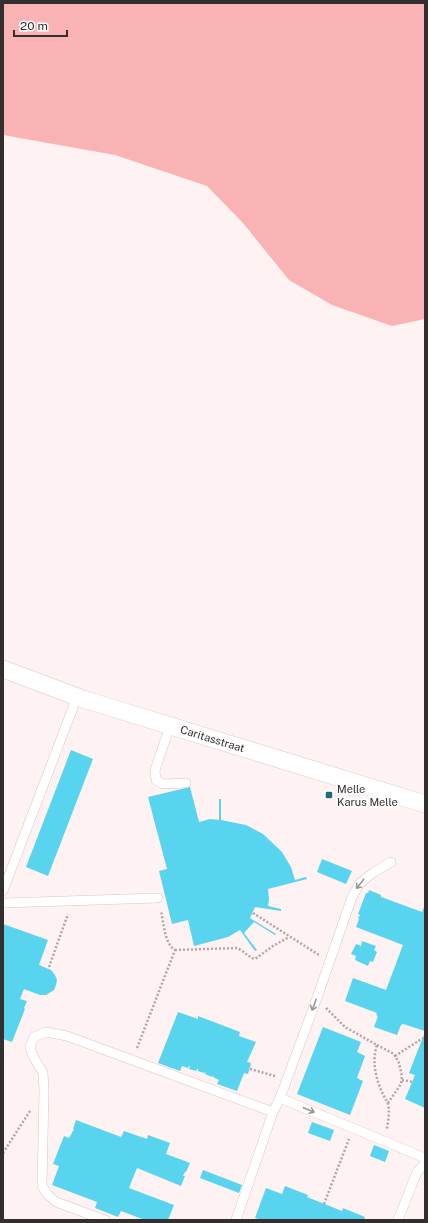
<svg xmlns="http://www.w3.org/2000/svg" width="428" height="1223" viewBox="0 0 428 1223" font-family="'Public Sans',sans-serif">
	<style>
		.green { fill: #fab3b5 }
		.building { fill: #58d4ee }
		.lines { fill: none; stroke-linecap: round; stroke-linejoin: round }
		.lane-casing { stroke: #d9c6c6; stroke-width: 10 }
		.street-casing { stroke: #d9c6c6; stroke-width: 18 }
		.path { stroke: #b1a6a6; stroke-width: 2.5; stroke-dasharray: 2 2; stroke-linecap: butt }
		.lane { stroke: #fff; stroke-width: 9 }
		.street { stroke: #fff; stroke-width: 17 }
		.oneway { stroke: #9a9696 }
		.poi-dot { fill: #226978; stroke: #fff; stroke-width: 1.5 }
		.labels { text-anchor: middle; stroke-width: 4; stroke-linejoin: round; paint-order: stroke }
		.street-label { font-size: 11px; fill: #352e2e; stroke: #fff }
		.poi-label { font-size: 11px; fill: #352e2e; stroke: #fff; text-anchor: start }
	</style>
	<rect width="100%" height="100%" fill="#fef2f2"/>
	<path class="green" d="M 3,3 L 425,3 L 425,319 L 392,326 L 332,305 L 289,280 L 243,223 L 207,186 L 115,155 L 3,135 Z"/>
	<path class="building" d="M 71,750 L 93,759 L 48,876 L 26,867 Z
		M 190,787 L 199,822 L 210,819 L 219,820 L 219,799 L 221,799 L 221,820 L 246,825 L 263,834 L 282,852 L 291,867 L 295,880 L 306,877 L 307,879 L 268,889 L 269,899 L 268,906 L 281,909 L 281,911 L 255,907 L 250,918 L 276,934 L 275,935 L 254,922 L 244,933 L 257,950 L 255,951 L 240,930 L 228,937 L 194,946 L 188,920 L 172,924 L 159,871 L 167,869 L 148,797 Z
		M 322,859 L 352,871 L 346,884 L 317,872 Z
		M 369,890 L 381,895 L 381,897 L 422,912 L 424,907 L 425,907 L 425,1031 L 403,1024 L 401,1025 L 397,1035 L 374,1027 L 378,1016 L 376,1015 L 377,1013 L 345,1001 L 353,978 L 386,990 L 403,945 L 356,927 L 359,919 L 358,918 L 360,915 L 358,914 L 366,893 L 368,893 Z
		M 3,924 L 48,940 L 39,965 L 51,970 L 55,975 L 57,980 L 56,985 L 54,990 L 46,995 L 40,995 L 24,989 L 20,999 L 27,1001 L 24,1008 L 25,1009 L 12,1042 L 3,1039 Z
		M 362,941 L 376,946 L 374,950 L 377,952 L 373,962 L 370,961 L 368,966 L 355,960 L 356,956 L 351,954 L 356,944 L 361,946 Z
		M 178,1012 L 198,1019 L 198,1016 L 240,1032 L 239,1036 L 256,1042 L 247,1062 L 251,1063 L 248,1074 L 244,1073 L 237,1091 L 217,1084 L 219,1080 L 213,1077 L 213,1075 L 212,1077 L 205,1074 L 206,1072 L 204,1073 L 198,1071 L 198,1069 L 197,1069 L 196,1071 L 189,1069 L 190,1066 L 189,1066 L 188,1068 L 182,1066 L 180,1071 L 158,1063 Z
		M 323,1027 L 361,1042 L 357,1052 L 365,1056 L 357,1078 L 363,1081 L 350,1115 L 297,1094 Z
		M 425,1032 L 425,1108 L 405,1099 L 415,1075 L 409,1073 Z
		M 76,1120 L 121,1137 L 124,1131 L 147,1139 L 148,1135 L 170,1143 L 166,1154 L 190,1163 L 186,1172 L 185,1172 L 183,1176 L 185,1176 L 181,1186 L 137,1168 L 129,1188 L 174,1205 L 168,1220 L 145,1220 L 121,1211 L 118,1217 L 95,1208 L 97,1202 L 52,1185 L 59,1166 L 53,1164 L 64,1136 L 69,1138 L 74,1129 L 73,1129 Z
		M 312,1122 L 334,1130 L 330,1141 L 308,1133 Z
		M 374,1145 L 389,1151 L 385,1162 L 370,1156 Z
		M 203,1170 L 242,1185 L 239,1193 L 200,1178 Z
		M 285,1186 L 308,1195 L 307,1197 L 342,1211 L 343,1208 L 365,1217 L 364,1220 L 261,1220 L 255,1218 L 266,1188 L 282,1194 Z"/>
	<g class="lines">
		<defs>
			<path id="lane" d="M 170,726 L 155,770 L 156,780 L 163,784 L 186,783
				M 391,862 L 374,872 L 360,883 L 352,897 L 317,998 L 280,1098 L 425,1158
				M 3,891 L 77,697
				M 3,903 L 158,898
				M 105,1220 L 56,1202 L 47,1194 L 42,1186 L 44,1090 L 43,1073 L 33,1056 L 30,1047 L 34,1037 L 46,1032 L 67,1036 L 273,1112
				M 236,1220 L 273,1112 L 280,1098
				M 398,1220 L 417,1172 L 425,1163"/>
			<g id="street">
				<path id="s1" d="M 3,669 L 83,699 L 425,804"/>
			</g>
		</defs>
		<use href="#lane" class="lane-casing"/>
		<use href="#street" class="street-casing"/>
		<path class="path" d="M 253,913 L 319,955
			M 175,950 L 237,948 C 244,951 248,957 255,959 L 273,946 L 289,937
			M 49,967 L 68,914
			M 326,1008 L 345,1027 L 377,1045 C 372,1060 375,1075 381,1090 C 383,1095 386,1099 388,1104 C 390,1112 388,1121 387,1129
			M 377,1045 L 394,1054 L 399,1063 L 402,1076 L 401,1084 L 388,1103
			M 137,1048 L 175,950 C 164,943 164,923 161,911
			M 395,1056 L 423,1038
			M 250,1069 L 275,1076
			M 402,1080 L 413,1082
			M 3,1153 L 30,1111
			M 324,1204 L 349,1139"/>
		<use href="#lane" class="lane"/>
		<use href="#street" class="street"/>
	</g>
	<defs><path id="oneway-shaft" d="M-6 0H5M1.5-3L5.5 0L1.5 3" fill="none" stroke-width="1.6" stroke-linecap="round" stroke-linejoin="round"/></defs>
	<g class="oneway">
		<use href="#oneway-shaft" transform="translate(360 884) rotate(129)"/>
		<use href="#oneway-shaft" transform="translate(314 1005) rotate(110)"/>
		<use href="#oneway-shaft" transform="translate(309 1110) rotate(23)"/>
	</g>
	<rect class="poi-dot" x="325" y="791" width="8" height="8" rx="2"/>
	<g class="labels">
		<g class="street-label">
			<text dy="4" stroke="none"><textPath href="#s1" startOffset="221">Caritasstraat</textPath></text>
		</g>
		<g class="poi-label">
			<text x="337" y="793">Melle<tspan x="337" dy="13">Karus Melle</tspan></text>
		</g>
	</g>
	<rect width="428" height="1223" fill="none" stroke="#352e2e" stroke-width="8"/>
	<path d="M14 30v6h53v-6" fill="none" stroke="#352e2e" stroke-width="2"/>
	<text x="20" y="30" font-size="12" fill="#352e2e" stroke="#ffffff" stroke-width="3" paint-order="stroke">20 m</text>
</svg>
